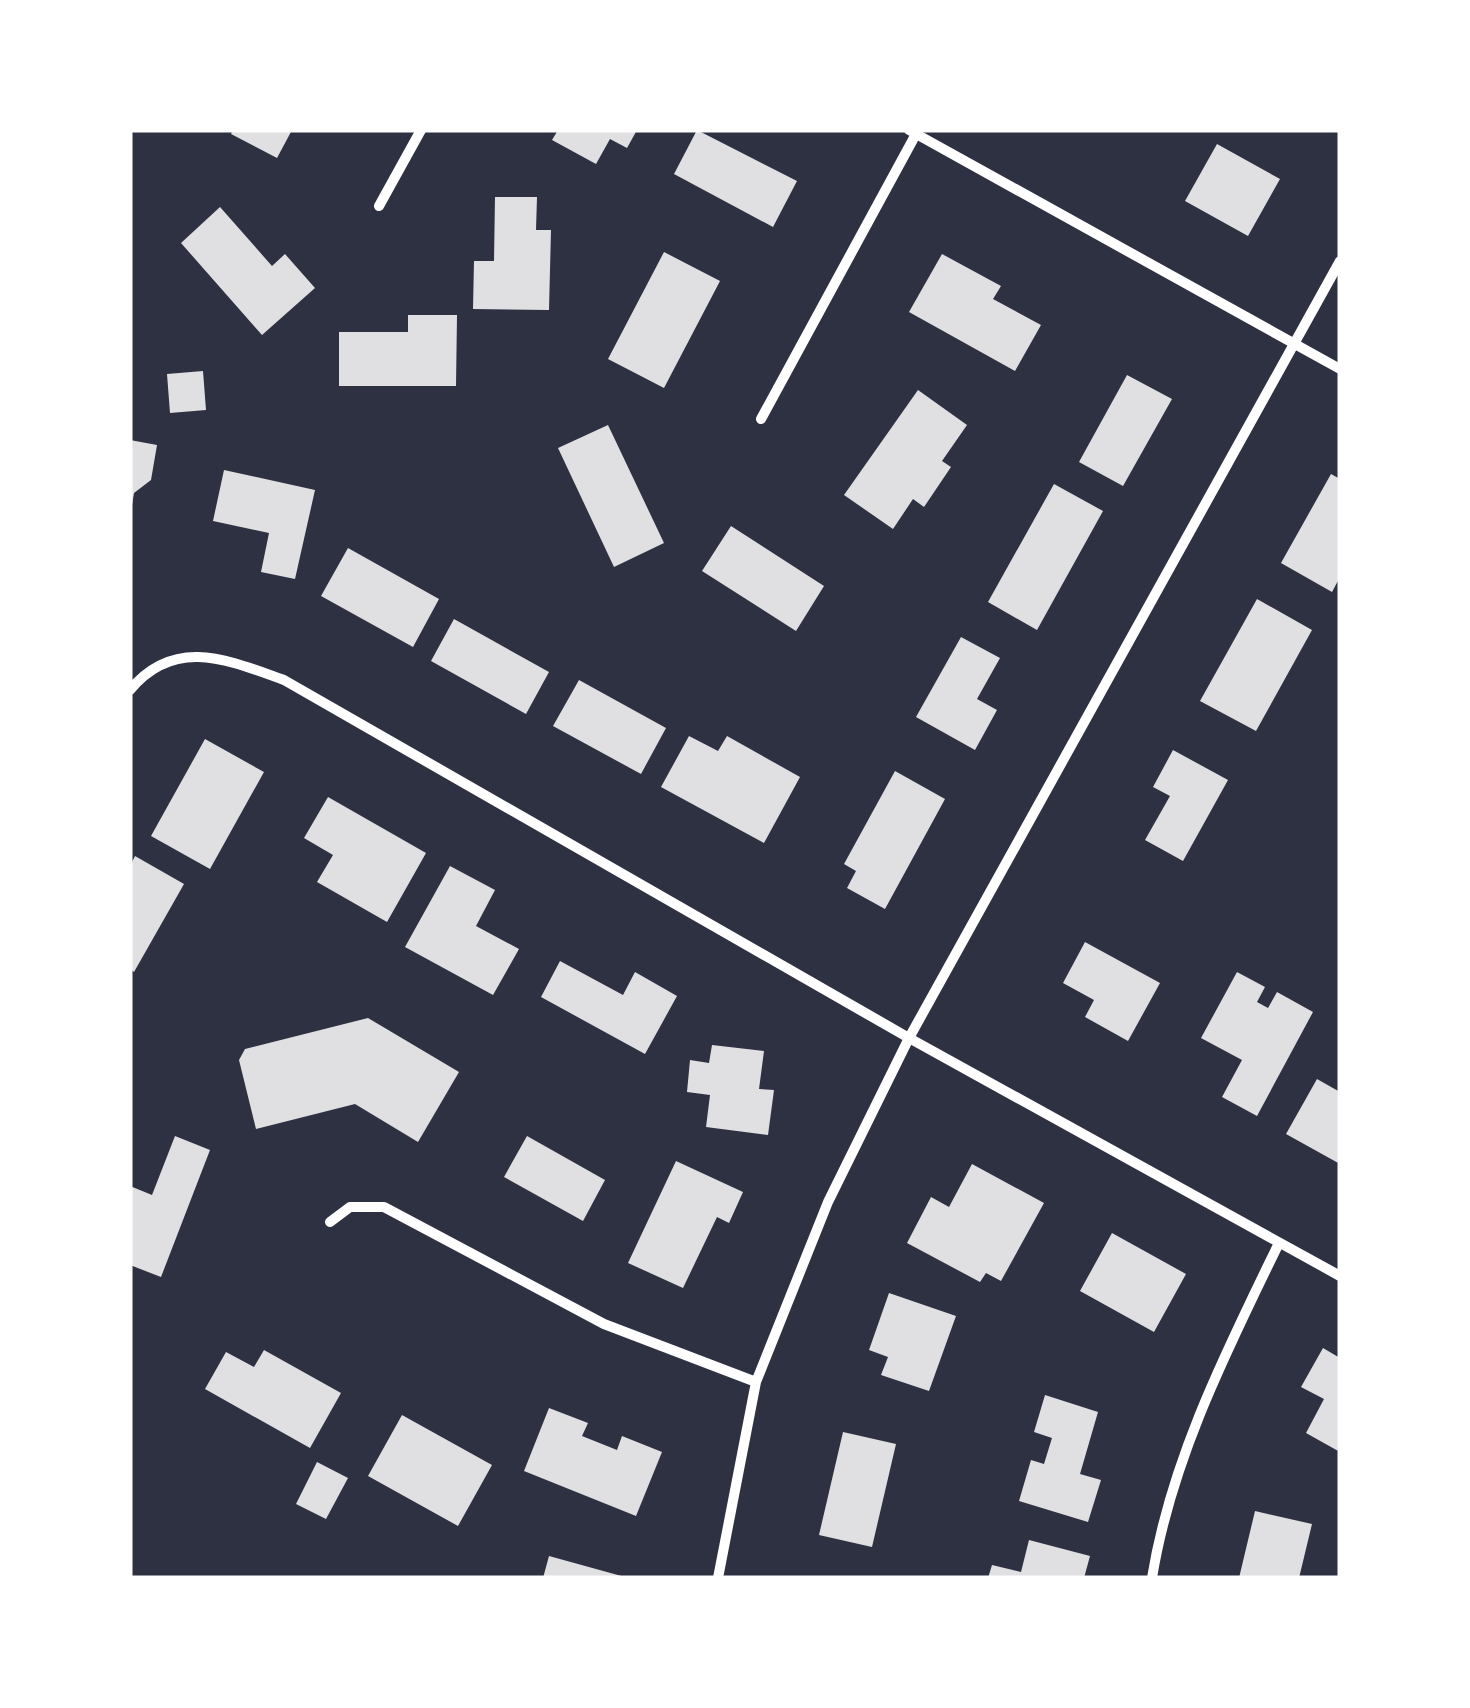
<svg xmlns="http://www.w3.org/2000/svg" width="1470" height="1708" viewBox="0 0 1470 1708" font-family="'Asap Condensed',sans-serif">
	<style>
		.building { fill: #e0e0e3 }
		.lines { fill: none; stroke-linecap: round; stroke-linejoin: round }
		.minor { stroke: #fff; stroke-width: 10 }
	</style>
	<rect width="100%" height="100%" fill="#2d3142"/>
	<path class="building" d="M 233,130 L 292,130 L 277,158 L 231,134 Z
		M 558,130 L 637,130 L 627,148 L 610,139 L 596,164 L 552,140 Z
		M 697,130 L 797,181 L 773,227 L 674,174 Z
		M 1217,144 L 1280,179 L 1248,236 L 1185,201 Z
		M 495,197 L 537,197 L 536,230 L 551,230 L 549,310 L 473,309 L 474,261 L 494,261 Z
		M 220,207 L 272,266 L 285,254 L 315,288 L 262,335 L 181,243 Z
		M 664,252 L 720,281 L 664,388 L 608,359 Z
		M 942,254 L 1001,286 L 993,299 L 1041,325 L 1015,371 L 909,312 Z
		M 408,315 L 457,315 L 456,386 L 339,386 L 339,332 L 408,332 Z
		M 203,371 L 206,410 L 170,413 L 167,374 Z
		M 1127,375 L 1172,399 L 1123,486 L 1079,462 Z
		M 918,390 L 967,425 L 942,461 L 951,467 L 924,507 L 913,499 L 893,529 L 844,495 Z
		M 608,425 L 664,543 L 614,567 L 558,448 Z
		M 130,440 L 157,445 L 151,480 L 134,493 L 132,505 Z
		M 224,470 L 315,490 L 295,579 L 261,572 L 269,533 L 213,521 Z
		M 1331,474 L 1340,479 L 1340,577 L 1332,592 L 1281,563 Z
		M 1054,484 L 1103,511 L 1037,630 L 988,602 Z
		M 731,526 L 824,586 L 796,631 L 702,571 Z
		M 348,548 L 439,599 L 413,647 L 321,596 Z
		M 1257,599 L 1312,630 L 1256,731 L 1200,701 Z
		M 454,619 L 549,672 L 526,714 L 431,661 Z
		M 961,637 L 1000,658 L 977,699 L 997,710 L 975,750 L 916,717 Z
		M 579,680 L 666,728 L 641,774 L 553,726 Z
		M 689,736 L 718,751 L 727,736 L 800,777 L 764,843 L 661,787 Z
		M 205,739 L 264,772 L 210,869 L 151,836 Z
		M 1173,750 L 1228,780 L 1183,861 L 1145,840 L 1170,796 L 1153,787 Z
		M 895,771 L 945,799 L 885,909 L 847,888 L 856,871 L 844,864 Z
		M 328,797 L 426,853 L 387,922 L 317,882 L 333,855 L 304,838 Z
		M 135,856 L 184,884 L 134,972 L 130,969 L 130,866 Z
		M 450,866 L 495,890 L 476,926 L 519,949 L 493,995 L 405,947 Z
		M 1085,942 L 1160,983 L 1128,1041 L 1085,1017 L 1094,1000 L 1063,983 Z
		M 560,961 L 623,995 L 635,972 L 677,996 L 645,1054 L 541,997 Z
		M 1237,972 L 1265,987 L 1257,1002 L 1268,1008 L 1277,992 L 1313,1012 L 1257,1116 L 1222,1097 L 1242,1060 L 1201,1038 Z
		M 368,1018 L 459,1072 L 418,1142 L 355,1104 L 256,1129 L 239,1060 L 245,1049 Z
		M 712,1045 L 764,1051 L 759,1089 L 774,1090 L 768,1135 L 706,1127 L 710,1095 L 687,1092 L 690,1060 L 709,1063 Z
		M 1317,1079 L 1340,1092 L 1340,1164 L 1286,1134 Z
		M 175,1136 L 210,1150 L 161,1277 L 130,1265 L 130,1186 L 152,1195 Z
		M 527,1136 L 605,1180 L 583,1221 L 504,1177 Z
		M 676,1161 L 743,1192 L 729,1223 L 717,1217 L 683,1288 L 628,1263 Z
		M 972,1164 L 1044,1203 L 1001,1281 L 986,1273 L 980,1282 L 907,1243 L 931,1197 L 949,1207 Z
		M 1112,1233 L 1186,1274 L 1154,1332 L 1080,1291 Z
		M 889,1293 L 956,1316 L 929,1391 L 881,1375 L 888,1357 L 869,1350 Z
		M 1323,1348 L 1340,1358 L 1340,1452 L 1306,1433 L 1324,1399 L 1301,1387 Z
		M 264,1350 L 341,1393 L 310,1448 L 205,1389 L 226,1352 L 254,1367 Z
		M 1045,1395 L 1098,1412 L 1080,1474 L 1101,1480 L 1088,1522 L 1019,1501 L 1031,1460 L 1044,1464 L 1052,1438 L 1034,1432 Z
		M 549,1408 L 588,1423 L 582,1436 L 617,1450 L 622,1436 L 662,1452 L 636,1516 L 524,1471 Z
		M 402,1415 L 492,1465 L 458,1526 L 368,1476 Z
		M 843,1432 L 896,1444 L 872,1547 L 819,1535 Z
		M 317,1462 L 348,1478 L 326,1519 L 296,1504 Z
		M 1255,1511 L 1312,1524 L 1299,1578 L 1239,1578 Z
		M 1029,1540 L 1090,1556 L 1084,1578 L 988,1578 L 992,1565 L 1021,1572 Z
		M 549,1556 L 625,1577 L 625,1578 L 543,1578 Z"/>
	<g class="lines">
		<path class="minor" d="M 909,130 L 1340,369
			M 379,206 L 421,130
			M 761,419 L 916,134
			M 130,690 C 175,636 228,660 284,680 L 909,1038 L 1340,1276
			M 330,1222 L 350,1207 L 384,1207 L 604,1324 L 756,1382
			M 718,1578 L 756,1382 L 828,1202 L 909,1038 L 1340,261
			M 1152,1578 C 1171,1460 1227,1350 1279,1243"/>
	</g>
	<rect width="1470" height="1708" fill="none" stroke="#ffffff" stroke-width="265"/>
</svg>
